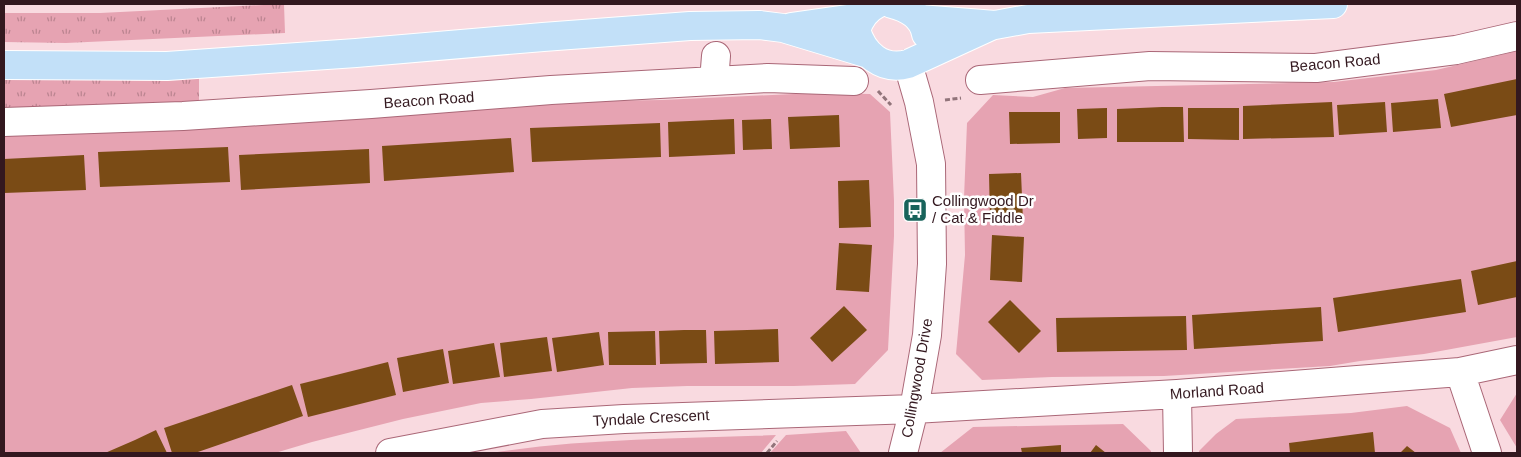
<svg xmlns="http://www.w3.org/2000/svg" width="1521" height="457" viewBox="0 0 1521 457" font-family="Arial,sans-serif">
	<style>
		.grass { fill: url(#grass-tufts) }
		.garden { fill: #e6a3b2 }
		.building { fill: #7a4b15 }
		.lines { fill: none; stroke-linecap: round; stroke-linejoin: round }
		.minor-casing { stroke: #aa6777; stroke-width: 30 }
		.major-casing { stroke: #fff; stroke-width: 30 }
		.path { stroke: #91747a; stroke-width: 3; stroke-dasharray: 5 2.5; stroke-linecap: butt }
		.minor { stroke: #fff; stroke-width: 28 }
		.major { stroke: #c2e0f8; stroke-width: 28 }
		.labels { text-anchor: middle; stroke-width: 5; stroke-linejoin: round; paint-order: stroke }
		.street-label { font-size: 15px; fill: #33181f; stroke: #fff }
		.poi-label { font-size: 15px; fill: #33181f; stroke: #fff; text-anchor: start }
	</style>
	<defs>
		<pattern id="grass-tufts" width="24" height="20" patternUnits="userSpaceOnUse" patternTransform="scale(1.25)"><rect width="24" height="20" fill="#e6a3b2"/><path d="M3 7l-1-3M5 7V3M7 7l1-3M15 17l-1-3M17 17v-4M19 17l1-3" fill="none" stroke="#bb8490"/></pattern>
	</defs>
	<rect width="100%" height="100%" fill="#f9dae0"/>
	<path class="grass" d="M 284,4 L 285,33 L 66,43 L 4,42 L 4,13 L 100,13 Z
		M 199,69 L 199,103 L 4,110 L 4,75 Z"/>
	<path class="garden" d="M 1517,51 L 1517,337 L 1424,354 L 1360,361 L 1330,366 L 1164,376 L 1052,377 L 982,380 L 956,354 L 965,255 L 964,198 L 967,123 L 993,95 L 1033,97 L 1065,88 L 1334,82 L 1436,70 Z
		M 814,93 L 870,94 L 890,112 L 894,201 L 894,236 L 888,350 L 855,384 L 794,386 L 687,386 L 632,388 L 531,399 L 481,403 L 403,419 L 312,442 L 275,453 L 4,453 L 4,134 L 140,132 L 302,122 L 520,105 L 547,105 L 590,101 L 662,100 Z
		M 1517,393 L 1517,448 L 1500,420 Z
		M 1407,406 L 1450,428 L 1461,453 L 1199,453 L 1199,451 L 1216,434 L 1236,419 L 1351,413 Z
		M 1123,424 L 1151,451 L 1151,453 L 940,453 L 973,427 Z
		M 846,431 L 861,453 L 770,453 L 786,435 Z
		M 776,435 L 761,453 L 491,453 C 585,438 681,439 776,435 Z"/>
	<path class="building" d="M 1517,79 L 1517,115 L 1451,127 L 1444,94 Z
		M 1438,99 L 1441,128 L 1393,132 L 1391,103 Z
		M 1332,102 L 1334,137 L 1243,139 L 1243,106 Z
		M 1385,102 L 1387,132 L 1339,135 L 1337,105 Z
		M 1162,107 L 1183,107 L 1184,142 L 1117,142 L 1117,109 Z
		M 1107,108 L 1107,138 L 1078,139 L 1077,109 Z
		M 1188,108 L 1239,108 L 1239,140 L 1188,139 Z
		M 1009,112 L 1060,112 L 1060,143 L 1010,144 Z
		M 839,115 L 840,147 L 790,149 L 788,117 Z
		M 734,119 L 735,154 L 669,157 L 668,122 Z
		M 771,119 L 772,149 L 743,150 L 742,120 Z
		M 660,123 L 661,157 L 532,162 L 530,128 Z
		M 511,138 L 514,172 L 384,181 L 382,146 Z
		M 228,147 L 230,182 L 100,187 L 98,152 Z
		M 369,149 L 370,183 L 241,190 L 239,155 Z
		M 84,155 L 86,190 L 4,193 L 4,159 Z
		M 1021,173 L 1023,220 L 990,221 L 989,174 Z
		M 869,180 L 871,227 L 839,228 L 838,181 Z
		M 992,235 L 1024,237 L 1022,282 L 990,280 Z
		M 839,243 L 872,245 L 869,292 L 836,290 Z
		M 1517,261 L 1517,297 L 1478,305 L 1471,271 Z
		M 1461,279 L 1466,312 L 1338,332 L 1333,298 Z
		M 1010,300 L 1041,331 L 1019,353 L 988,322 Z
		M 844,306 L 867,330 L 832,362 L 810,338 Z
		M 1321,307 L 1323,341 L 1194,349 L 1192,315 Z
		M 1186,316 L 1187,350 L 1057,352 L 1056,318 Z
		M 778,329 L 779,362 L 715,364 L 714,331 Z
		M 684,330 L 706,330 L 707,363 L 660,364 L 659,331 Z
		M 655,331 L 656,365 L 609,365 L 608,332 Z
		M 599,332 L 604,365 L 557,372 L 552,338 Z
		M 547,337 L 552,371 L 504,377 L 500,343 Z
		M 494,343 L 500,377 L 453,384 L 448,351 Z
		M 443,349 L 449,383 L 403,392 L 397,358 Z
		M 388,362 L 396,395 L 308,417 L 300,384 Z
		M 292,385 L 303,416 L 195,453 L 172,453 L 164,428 Z
		M 156,430 L 167,453 L 105,453 L 135,440 Z
		M 1373,432 L 1375,453 L 1290,453 L 1289,443 Z
		M 1061,445 L 1061,453 L 1022,453 L 1021,448 Z
		M 1096,445 L 1106,453 L 1090,453 Z
		M 1407,446 L 1416,453 L 1400,453 Z"/>
	<g class="lines">
		<defs>
			<path id="minor" d="M 980,80 L 1150,66 L 1316,68 L 1456,50 L 1517,36
				M 714,81 L 716,56
				M 4,122 L 183,116 L 371,104 L 551,90 L 768,78 L 854,81
				M 1460,372 L 1487,453
				M 1177,394 L 1178,453
				M 390,453 L 542,424 L 624,419 L 914,409 L 1177,394 L 1460,372 L 1517,360
				M 903,453 L 914,409 L 927,335 L 932,264 L 931,164 L 919,102 L 908,64"/>
			<path id="major" d="M 877,4 C 866,9 860,18 856,30 C 863,54 882,71 908,64 L 993,25
				M 892,4 C 908,8 923,16 926,34
				M 919,19 L 995,25 L 1028,19 L 1333,4
				M 791,27 L 861,17
				M 4,65 L 167,66 L 356,53 L 543,37 L 690,26 L 760,25 L 783,28 L 869,54"/>
		</defs>
		<use href="#minor" class="minor-casing"/>
		<use href="#major" class="major-casing"/>
		<path class="path" d="M 878,91 L 891,105
			M 945,100 L 961,98
			M 767,453 L 777,441"/>
		<use href="#minor" class="minor"/>
		<use href="#major" class="major"/>
	</g>
	<defs>
		<symbol id="bus-square" viewBox="-11 -11 22 22"><rect x="-9" y="-9" width="18" height="18" rx="4" fill="#18635b" stroke="#fff"/><path d="M-5-6H5V4H4V6H2V4H-2V6H-4V4H-5ZM-3.5-4V0h7V-4ZM-3.5 1.2v1.5H-2V1.2ZM2 1.2v1.5H3.5V1.2Z" fill="#fff"/></symbol>
	</defs>
	<g fill-rule="evenodd">
		<use href="#bus-square" x="901" y="196" width="28" height="28"/>
	</g>
	<g class="labels">
		<g class="street-label">
			<text transform="translate(1335 63) rotate(-5)" y="5">Beacon Road</text>
			<text transform="translate(429 100) rotate(-4)" y="5">Beacon Road</text>
			<text transform="translate(917 378) rotate(-80)" y="5">Collingwood Drive</text>
			<text transform="translate(1217 391) rotate(-4)" y="5">Morland Road</text>
			<text transform="translate(651 418) rotate(-3)" y="5">Tyndale Crescent</text>
		</g>
		<g class="poi-label">
			<text x="932" y="206">Collingwood Dr<tspan x="932" dy="17">/ Cat &amp; Fiddle</tspan></text>
		</g>
	</g>
	<rect width="1521" height="457" fill="none" stroke="#33181f" stroke-width="10"/>
</svg>
